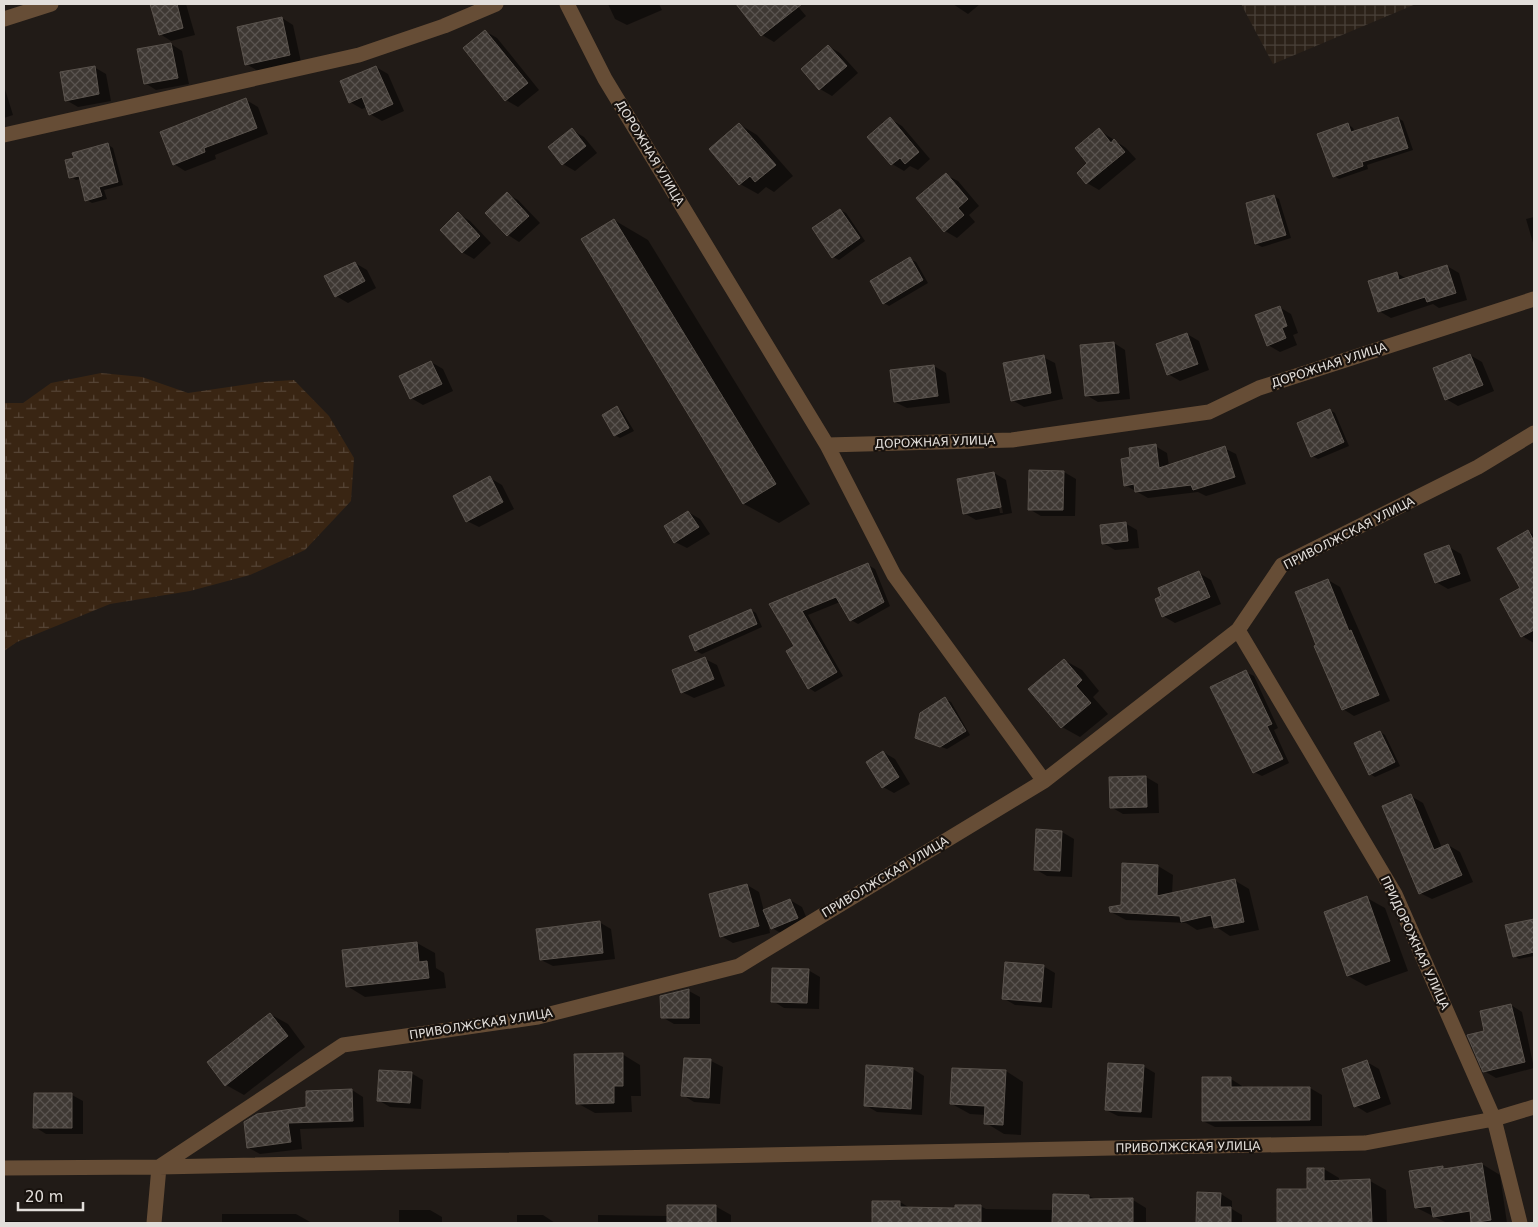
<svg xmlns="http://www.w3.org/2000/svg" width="1538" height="1227" viewBox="0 0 1538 1227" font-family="'DejaVu Sans',sans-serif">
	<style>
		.industrial { fill: url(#industrial-grid) }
		.wetland { fill: url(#wetland-marsh) }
		.shadow { fill: #0007; fill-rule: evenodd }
		.building { fill: url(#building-cross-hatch); stroke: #5a534d }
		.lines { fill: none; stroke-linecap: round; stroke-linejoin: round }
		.street { stroke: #664d36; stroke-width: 15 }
		.labels { text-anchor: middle; stroke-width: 4.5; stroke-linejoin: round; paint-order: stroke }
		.street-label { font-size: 12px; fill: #e2deda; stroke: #18120e }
	</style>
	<defs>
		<pattern id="industrial-grid" width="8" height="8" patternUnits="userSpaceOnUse" patternTransform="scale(1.25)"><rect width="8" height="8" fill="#2b2118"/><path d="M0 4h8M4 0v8" fill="none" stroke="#494139"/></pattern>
		<pattern id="wetland-marsh" width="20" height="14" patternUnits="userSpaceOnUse" patternTransform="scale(1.25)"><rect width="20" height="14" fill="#392513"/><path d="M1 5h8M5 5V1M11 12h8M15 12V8" fill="none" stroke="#554435"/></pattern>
		<pattern id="building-cross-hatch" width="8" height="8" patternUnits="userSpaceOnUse" patternTransform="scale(1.25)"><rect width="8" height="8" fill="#3e3833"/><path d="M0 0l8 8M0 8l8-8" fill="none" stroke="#5a5450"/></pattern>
	</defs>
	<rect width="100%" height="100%" fill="#211b17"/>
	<path class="industrial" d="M 1241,4 L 1416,4 L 1273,64 Z"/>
	<path class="wetland" d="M 101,373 L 142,377 L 188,393 L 262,382 L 294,380 L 329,416 L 354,458 L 351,501 L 305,550 L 250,575 L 190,591 L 110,604 L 17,642 L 4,651 L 4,403 L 23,403 L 51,383 Z"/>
	<path class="shadow" d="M 151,4 L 186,4 L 195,35 L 171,41 L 160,34 Z
		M 608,4 L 659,4 L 662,10 L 627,25 L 615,19 Z
		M 743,4 L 796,4 L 806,16 L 774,42 L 762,35 L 740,7 Z
		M 953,4 L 980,4 L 968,14 Z
		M 282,18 L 293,25 L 301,62 L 258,71 L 246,64 Z
		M 485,31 L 497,38 L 539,90 L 518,107 L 506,100 L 464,48 Z
		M 171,44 L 182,51 L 189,84 L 156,90 L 145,83 Z
		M 828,46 L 840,53 L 858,73 L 832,96 L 820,89 L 802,70 Z
		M 94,67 L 106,74 L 111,101 L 78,107 L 66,100 Z
		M 376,67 L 388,74 L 404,111 L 382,121 L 370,114 L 367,107 L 362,109 L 350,102 Z
		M 4,86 L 13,115 L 4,118 Z
		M 246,100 L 258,107 L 268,134 L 215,155 L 216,159 L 185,171 L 174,164 Z
		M 1398,118 L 1403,121 L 1413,150 L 1367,165 L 1368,169 L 1339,179 L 1334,176 L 1348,124 L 1353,128 L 1355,132 Z
		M 890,119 L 902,126 L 930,159 L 918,170 L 910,166 L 904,171 L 892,164 Z
		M 739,124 L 757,135 L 793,176 L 774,192 L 766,187 L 758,194 L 740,184 Z
		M 572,130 L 584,137 L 597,153 L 575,171 L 563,164 Z
		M 1099,130 L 1126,148 L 1136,159 L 1099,190 L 1087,183 L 1089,163 Z
		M 107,144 L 113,148 L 123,185 L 104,190 L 107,199 L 92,203 L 87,200 L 81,179 L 76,180 L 71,177 Z
		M 946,175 L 958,181 L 979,206 L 969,215 L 975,222 L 957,238 L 945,231 Z
		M 507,194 L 518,200 L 540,223 L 519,242 L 508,235 Z
		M 1274,196 L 1279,199 L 1291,238 L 1262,247 L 1256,244 Z
		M 840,210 L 846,213 L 865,241 L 839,260 L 833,257 Z
		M 459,214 L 470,221 L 491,243 L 474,259 L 462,252 Z
		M 1534,217 L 1534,246 L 1526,219 Z
		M 614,220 L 648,240 L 810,504 L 779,523 L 744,504 L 582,239 Z
		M 910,259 L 916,262 L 928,283 L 889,306 L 884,303 Z
		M 355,263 L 367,270 L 376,288 L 348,303 L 336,296 Z
		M 1447,266 L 1459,273 L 1467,300 L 1439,308 L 1433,304 L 1391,318 L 1379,311 L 1397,273 L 1407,279 Z
		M 1279,307 L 1291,314 L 1298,333 L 1293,335 L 1297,345 L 1280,352 L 1268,345 Z
		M 1187,334 L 1199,341 L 1209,370 L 1180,381 L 1168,374 Z
		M 1114,343 L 1125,350 L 1130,399 L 1098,402 L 1086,395 Z
		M 1470,355 L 1482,362 L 1494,391 L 1458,406 L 1446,399 Z
		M 1043,357 L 1055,363 L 1063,399 L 1024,407 L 1012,400 Z
		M 431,362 L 443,369 L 453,391 L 423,405 L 411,398 Z
		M 934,366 L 946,373 L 950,403 L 907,408 L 895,402 Z
		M 617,408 L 622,411 L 634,431 L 620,438 L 615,435 Z
		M 1330,410 L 1335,413 L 1349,446 L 1318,459 L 1312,456 Z
		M 1155,446 L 1167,453 L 1169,466 L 1224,448 L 1236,454 L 1246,484 L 1206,496 L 1198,492 L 1148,498 L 1125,485 L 1131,459 Z
		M 1064,472 L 1076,479 L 1075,516 L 1041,516 L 1029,509 Z
		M 994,473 L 1006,480 L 1012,513 L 976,520 L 964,513 ZM 994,480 L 997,480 L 1003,513 L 1000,513 Z
		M 490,478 L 502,485 L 514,509 L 479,527 L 467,521 Z
		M 688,512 L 700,519 L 710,534 L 687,548 L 675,542 Z
		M 1125,523 L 1137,530 L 1139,548 L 1115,550 L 1103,543 Z
		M 1528,531 L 1534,535 L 1534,643 L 1522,636 L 1528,585 Z
		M 1449,547 L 1461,554 L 1471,581 L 1448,589 L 1436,582 Z
		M 868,565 L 875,569 L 890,606 L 858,624 L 851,620 L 840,602 L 808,615 L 843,676 L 815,692 L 809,688 L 796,647 L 771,605 Z
		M 1199,573 L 1211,580 L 1221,604 L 1175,623 L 1163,616 Z
		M 1328,580 L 1340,587 L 1390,701 L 1354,716 L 1343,709 L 1318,645 Z
		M 751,610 L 756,613 L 762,627 L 702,654 L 696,651 L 690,637 Z
		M 705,659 L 717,665 L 725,686 L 694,698 L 682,692 Z
		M 1064,660 L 1082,670 L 1099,691 L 1093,697 L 1108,714 L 1080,737 L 1062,727 Z
		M 1246,672 L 1254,676 L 1278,728 L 1274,730 L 1289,763 L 1262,776 L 1254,772 Z
		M 945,699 L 951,702 L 970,735 L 947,749 L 922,740 Z
		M 1380,732 L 1385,735 L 1400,766 L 1375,777 L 1370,774 Z
		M 883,752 L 895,759 L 910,784 L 894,793 L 883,787 Z
		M 1146,777 L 1158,784 L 1159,813 L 1123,814 L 1111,807 Z
		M 1411,796 L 1423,803 L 1442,848 L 1448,845 L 1460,852 L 1473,882 L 1432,899 L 1420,893 Z
		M 1037,831 L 1062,832 L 1074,839 L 1072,877 L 1047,876 L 1035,869 Z
		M 1158,866 L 1173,875 L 1172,894 L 1234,880 L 1249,889 L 1259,930 L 1230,936 L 1215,926 L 1197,930 L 1186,923 L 1126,920 L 1111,912 L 1122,906 Z
		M 747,885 L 759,892 L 764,911 L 790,900 L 802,907 L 809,924 L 784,935 L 772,928 L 767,917 L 770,933 L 733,943 L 721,936 Z
		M 1367,898 L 1385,908 L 1408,971 L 1366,986 L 1348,976 L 1325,912 Z
		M 1534,920 L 1534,956 L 1519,959 L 1514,956 L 1507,926 Z
		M 599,922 L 611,929 L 615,959 L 553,966 L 541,960 Z
		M 417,943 L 435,953 L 436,968 L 444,973 L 446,988 L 365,997 L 347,986 Z
		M 1043,966 L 1055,973 L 1052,1008 L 1015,1005 L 1003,998 Z
		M 808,970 L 820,977 L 819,1009 L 784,1008 L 773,1001 Z
		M 689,991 L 700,997 L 700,1024 L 674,1024 L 662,1017 Z
		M 1511,1005 L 1522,1012 L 1534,1068 L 1496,1078 L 1484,1071 Z
		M 270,1014 L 288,1024 L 305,1047 L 244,1095 L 226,1085 Z
		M 622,1054 L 640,1065 L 641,1096 L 631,1096 L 632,1112 L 595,1113 L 577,1103 Z
		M 711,1061 L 723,1067 L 720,1104 L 694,1102 L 683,1095 Z
		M 1367,1062 L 1379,1069 L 1391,1104 L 1367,1113 L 1356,1106 Z
		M 1143,1066 L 1155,1073 L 1152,1118 L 1118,1116 L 1106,1110 Z
		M 913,1069 L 924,1076 L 922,1115 L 877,1112 L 865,1105 Z
		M 1006,1071 L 1023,1082 L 1021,1135 L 1004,1134 L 986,1123 L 986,1115 L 970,1114 L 952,1104 Z
		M 411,1073 L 423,1080 L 421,1109 L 390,1107 L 378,1100 Z
		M 1231,1079 L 1242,1086 L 1242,1088 L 1310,1088 L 1322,1095 L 1322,1126 L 1215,1127 L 1203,1121 Z
		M 352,1090 L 363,1097 L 364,1127 L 300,1129 L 302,1149 L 260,1154 L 249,1148 L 308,1108 Z
		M 72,1095 L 83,1101 L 83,1134 L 46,1134 L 35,1127 Z
		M 1482,1164 L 1500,1175 L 1507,1223 L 1447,1223 L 1417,1208 L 1442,1167 L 1448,1170 Z
		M 1324,1169 L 1339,1178 L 1339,1182 L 1370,1181 L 1386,1190 L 1387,1223 L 1279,1223 L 1278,1190 L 1308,1190 Z
		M 1198,1193 L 1221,1194 L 1232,1201 L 1232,1209 L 1242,1215 L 1242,1223 L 1197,1223 Z
		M 1089,1196 L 1097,1200 L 1133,1200 L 1146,1208 L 1146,1223 L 873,1223 L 873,1202 L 900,1202 L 910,1208 L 956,1210 L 980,1206 L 986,1209 L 1054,1210 Z
		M 715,1206 L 731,1215 L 731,1223 L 598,1223 L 598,1215 L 668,1216 Z
		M 399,1210 L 430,1210 L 442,1217 L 442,1223 L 341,1223 L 399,1222 Z
		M 222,1214 L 296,1214 L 312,1223 L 184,1223 L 222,1222 Z
		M 517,1215 L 543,1215 L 555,1223 L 517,1223 Z
		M 4,1221 L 98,1223 L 99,1223 L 4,1223 Z"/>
	<path class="building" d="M 150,4 L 177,4 L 183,28 L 159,35 Z
		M 736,4 L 802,4 L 761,36 Z
		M 282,17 L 290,55 L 245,65 L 237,27 Z
		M 485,30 L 528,83 L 505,101 L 463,48 Z
		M 171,43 L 178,78 L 144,84 L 137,49 Z
		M 828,45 L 847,66 L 819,90 L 801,69 Z
		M 95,66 L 99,94 L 65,101 L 60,72 Z
		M 376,66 L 393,104 L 369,115 L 362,97 L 349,103 L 340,81 Z
		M 246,98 L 257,128 L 204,148 L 205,152 L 173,165 L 160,132 Z
		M 890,117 L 919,152 L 905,164 L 900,158 L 891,165 L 867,137 Z
		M 1398,117 L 1408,148 L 1362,162 L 1363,166 L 1333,177 L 1317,134 L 1348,123 L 1351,132 Z
		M 739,123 L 776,165 L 755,182 L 750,176 L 739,185 L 709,149 Z
		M 572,128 L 586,146 L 562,165 L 548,147 Z
		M 1099,128 L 1111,143 L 1114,139 L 1125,152 L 1086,184 L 1077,173 L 1087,163 L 1075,148 Z
		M 108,143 L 118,182 L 99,187 L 102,196 L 85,201 L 79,176 L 69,178 L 65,160 L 74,158 L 72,153 Z
		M 946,173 L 968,199 L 958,208 L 964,215 L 944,232 L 916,198 Z
		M 507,192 L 529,216 L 507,236 L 485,213 Z
		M 1274,195 L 1286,235 L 1255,244 L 1246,203 Z
		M 840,209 L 860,238 L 832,258 L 812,228 Z
		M 458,212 L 480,236 L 462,253 L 440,230 Z
		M 614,219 L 776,484 L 743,504 L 581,239 Z
		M 910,257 L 923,280 L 883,304 L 870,281 Z
		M 355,262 L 365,281 L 335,297 L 324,276 Z
		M 1447,265 L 1456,293 L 1427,302 L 1425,297 L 1378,312 L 1368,281 L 1397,272 L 1399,280 Z
		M 1280,306 L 1287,326 L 1282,328 L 1286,338 L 1267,346 L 1255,315 Z
		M 1187,333 L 1198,364 L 1167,375 L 1156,344 Z
		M 1114,342 L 1119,393 L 1085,396 L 1080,345 Z
		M 1470,354 L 1483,385 L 1445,400 L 1433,368 Z
		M 1044,355 L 1051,393 L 1011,401 L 1003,363 Z
		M 431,361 L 442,384 L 410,399 L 399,376 Z
		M 934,365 L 938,396 L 894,402 L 890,370 Z
		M 617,406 L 629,428 L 614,436 L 602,415 Z
		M 1330,409 L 1344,442 L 1311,457 L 1297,423 Z
		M 1156,444 L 1159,468 L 1225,446 L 1235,477 L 1193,490 L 1191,485 L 1135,492 L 1134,484 L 1124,486 L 1121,459 L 1130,457 L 1129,448 Z
		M 1029,470 L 1064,471 L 1063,510 L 1028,510 Z
		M 994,472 L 1001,507 L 963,514 L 957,479 Z
		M 490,476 L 503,502 L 466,522 L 453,496 Z
		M 688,511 L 699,527 L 674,543 L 664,526 Z
		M 1126,522 L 1128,541 L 1102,544 L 1100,525 Z
		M 1528,530 L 1534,541 L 1534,630 L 1521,637 L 1500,599 L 1520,588 L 1497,548 Z
		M 1449,545 L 1460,574 L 1435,583 L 1424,554 Z
		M 868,563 L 884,602 L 850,621 L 836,597 L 802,611 L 837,672 L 808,689 L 786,651 L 794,646 L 769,604 Z
		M 1199,571 L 1210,597 L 1162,617 L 1155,599 L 1161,596 L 1158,588 Z
		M 1328,579 L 1349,631 L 1351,630 L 1379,695 L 1342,710 L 1314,646 L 1316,645 L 1295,592 Z
		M 751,609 L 757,624 L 695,651 L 689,636 Z
		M 705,657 L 714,679 L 681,693 L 672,670 Z
		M 1064,659 L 1082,680 L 1076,686 L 1091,703 L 1061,728 L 1028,689 Z
		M 1246,670 L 1272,724 L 1267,726 L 1283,759 L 1253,773 L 1210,687 Z
		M 945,697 L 966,731 L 940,747 L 915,738 L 920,713 Z
		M 1380,731 L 1395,762 L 1369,775 L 1354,743 Z
		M 883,751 L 899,777 L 882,788 L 866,762 Z
		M 1146,776 L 1147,807 L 1110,808 L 1109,777 Z
		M 1411,794 L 1434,850 L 1448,844 L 1462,875 L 1419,894 L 1382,806 Z
		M 1036,829 L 1062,831 L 1060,871 L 1034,870 Z
		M 1122,863 L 1158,865 L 1157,896 L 1235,879 L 1244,922 L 1214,928 L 1211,915 L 1181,922 L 1180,916 L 1110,912 L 1109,907 L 1121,905 Z
		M 747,884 L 759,926 L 720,937 L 709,894 Z
		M 1367,896 L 1390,961 L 1347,976 L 1324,912 Z
		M 790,899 L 798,918 L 771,929 L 763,910 Z
		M 1534,919 L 1534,952 L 1513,957 L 1505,925 Z
		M 600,921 L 603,953 L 540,960 L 536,929 Z
		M 417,942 L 419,962 L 427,961 L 429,978 L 346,987 L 342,950 Z
		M 1005,962 L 1044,965 L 1041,1002 L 1002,999 Z
		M 772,968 L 809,969 L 807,1003 L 771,1002 Z
		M 689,989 L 689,1018 L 661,1018 L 660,996 Z
		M 1511,1004 L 1525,1062 L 1483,1072 L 1467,1035 L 1484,1031 L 1480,1011 Z
		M 270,1013 L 288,1036 L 225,1086 L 207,1062 Z
		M 623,1053 L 623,1086 L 614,1086 L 614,1103 L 576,1104 L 574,1054 Z
		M 684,1058 L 711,1059 L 709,1098 L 681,1096 Z
		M 1367,1060 L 1380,1098 L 1354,1107 L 1342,1069 Z
		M 1108,1063 L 1144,1065 L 1141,1112 L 1105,1110 Z
		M 866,1065 L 913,1068 L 911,1109 L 864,1106 Z
		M 952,1068 L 1006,1070 L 1003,1125 L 984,1124 L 985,1106 L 950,1104 Z
		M 379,1070 L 412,1072 L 410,1103 L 377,1101 Z
		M 1202,1077 L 1231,1077 L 1231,1087 L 1310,1087 L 1310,1120 L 1202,1121 Z
		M 352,1089 L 353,1121 L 288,1123 L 291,1142 L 247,1148 L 244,1122 L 257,1114 L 306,1107 L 306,1091 Z
		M 34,1093 L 72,1093 L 72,1128 L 33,1128 Z
		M 1482,1163 L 1491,1220 L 1471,1223 L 1470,1211 L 1433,1217 L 1431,1206 L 1415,1208 L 1409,1171 L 1443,1166 L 1443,1169 Z
		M 1307,1168 L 1324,1168 L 1324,1181 L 1370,1179 L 1372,1223 L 1277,1223 L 1277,1189 L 1307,1189 Z
		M 1197,1192 L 1221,1193 L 1220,1207 L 1231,1207 L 1231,1223 L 1196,1223 Z
		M 1053,1194 L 1089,1195 L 1089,1199 L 1133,1198 L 1133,1223 L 1052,1223 Z
		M 872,1201 L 900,1201 L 900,1207 L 955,1208 L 955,1205 L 981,1205 L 981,1223 L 872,1223 Z
		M 667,1205 L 716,1205 L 716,1223 L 667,1223 Z"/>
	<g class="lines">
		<path class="street" d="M 567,4 L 605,79 L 827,445 L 1012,440 L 1209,412 L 1259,388 L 1534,299
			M 4,19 L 51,4
			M 4,135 L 359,55 L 444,26 L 496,4
			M 827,445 L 894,575 L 1044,781
			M 1238,630 L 1395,894 L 1494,1119 L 1520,1223
			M 4,1168 L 159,1167 L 1365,1143 L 1494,1119 L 1534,1107
			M 154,1223 L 159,1167 L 343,1045 L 538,1017 L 739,966 L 1044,781 L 1238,630 L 1282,565 L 1478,467 L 1534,433"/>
	</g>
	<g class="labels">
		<g class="street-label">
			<text transform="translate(650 153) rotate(59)" y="4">ДОРОЖНАЯ УЛИЦА</text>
			<text transform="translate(1329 365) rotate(-18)" y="4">ДОРОЖНАЯ УЛИЦА</text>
			<text transform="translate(935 442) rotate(-2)" y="4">ДОРОЖНАЯ УЛИЦА</text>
			<text transform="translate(1349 533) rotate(-27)" y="4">ПРИВОЛЖСКАЯ УЛИЦА</text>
			<text transform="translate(885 877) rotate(-31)" y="4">ПРИВОЛЖСКАЯ УЛИЦА</text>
			<text transform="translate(1415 943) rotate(65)" y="4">ПРИДОРОЖНАЯ УЛИЦА</text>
			<text transform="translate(481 1024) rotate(-9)" y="4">ПРИВОЛЖСКАЯ УЛИЦА</text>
			<text transform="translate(1188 1147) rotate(-1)" y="4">ПРИВОЛЖСКАЯ УЛИЦА</text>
		</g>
	</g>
	<rect width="1538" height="1227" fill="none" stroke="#e2deda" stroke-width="10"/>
	<path d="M18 1202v8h65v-8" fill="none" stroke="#e2deda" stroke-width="2.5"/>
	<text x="25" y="1202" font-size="15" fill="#e2deda" stroke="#18120e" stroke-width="4" paint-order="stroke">20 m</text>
</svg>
